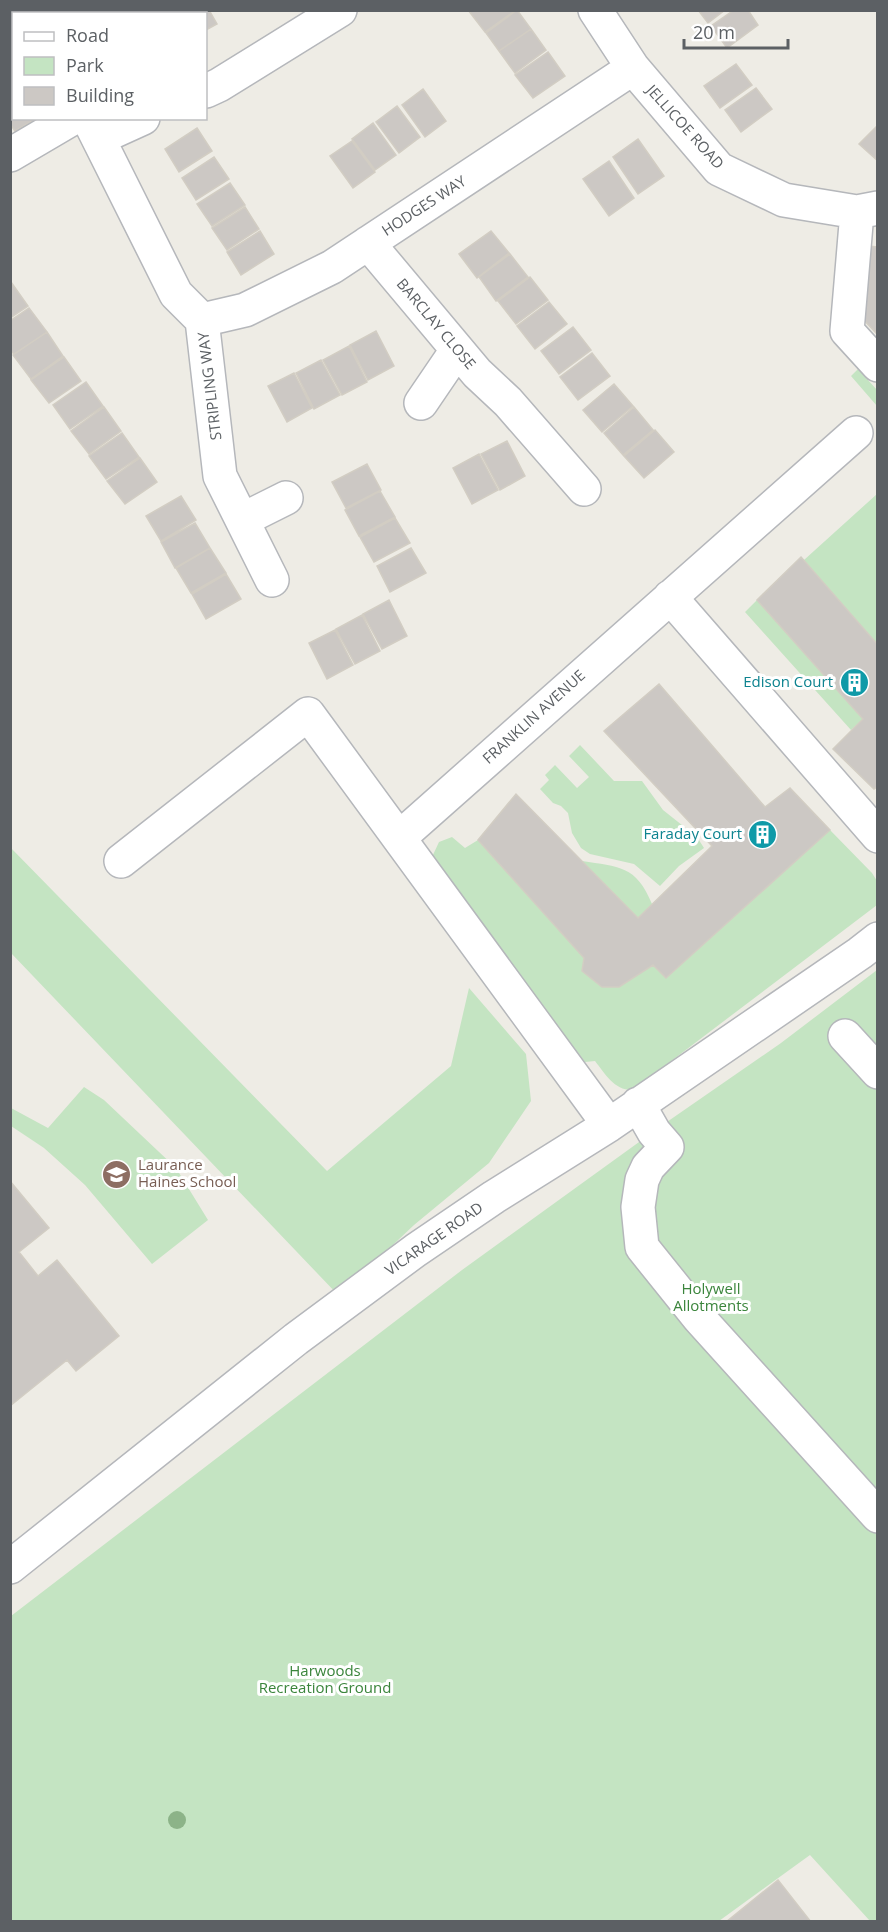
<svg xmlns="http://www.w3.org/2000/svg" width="888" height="1932" viewBox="0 0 888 1932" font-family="'Open Sans',sans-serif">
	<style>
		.green { fill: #c4e4c2 }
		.building { fill: #ccc8c4; stroke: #d2cdc3; stroke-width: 1.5 }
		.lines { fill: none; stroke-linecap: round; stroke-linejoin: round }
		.minor-casing { stroke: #b5b7bb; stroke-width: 36 }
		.minor { stroke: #fff; stroke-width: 33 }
		.tree { fill: #8cb388 }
		.labels { text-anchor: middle; stroke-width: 6; stroke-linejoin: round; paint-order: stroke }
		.street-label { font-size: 15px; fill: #5c6064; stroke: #fff }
		.culture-label { font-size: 15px; fill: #0d838f; stroke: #fff; text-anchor: end }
		.education-label { font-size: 15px; fill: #785e54; stroke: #fff; text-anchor: start }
		.park-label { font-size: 15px; fill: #3b853c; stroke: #fff }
	</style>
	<rect width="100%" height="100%" fill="#eeece5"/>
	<path class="green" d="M 858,369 L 877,390 L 877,406 L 851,376 Z
		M 877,494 L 877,645 L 804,560 Z
		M 757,600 L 863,719 L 851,730 L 745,612 Z
		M 580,745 L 614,781 L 642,781 L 663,810 L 697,837 L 704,848 L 679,866 L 660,886 L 634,864 L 590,854 L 581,848 L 572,833 L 568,813 L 561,806 L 553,803 L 540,789 L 549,780 L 545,775 L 555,765 L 577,788 L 589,777 L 569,756 Z
		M 830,830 L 872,873 L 877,881 L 877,905 L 633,1090 C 615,1091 605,1074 595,1061 L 585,1062 L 434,870 L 432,857 L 439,842 L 452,837 L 465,848 L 478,840 L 584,958 L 582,971 L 602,987 L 619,987 L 653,965 Z
		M 10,847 L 327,1171 L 451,1066 L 469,988 L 526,1054 L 531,1101 L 489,1163 L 414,1225 L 339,1296 L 11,953 Z
		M 582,861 C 619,867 636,865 652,904 L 638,918 Z
		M 877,970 L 877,1921 L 870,1921 L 810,1855 L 719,1921 L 11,1922 L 11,1616 L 462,1270 L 664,1124 L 781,1043 Z
		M 84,1087 L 104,1100 L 176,1168 L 208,1220 L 152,1264 L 85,1185 L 44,1148 L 11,1126 L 11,1108 L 48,1128 Z"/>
	<path class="building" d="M 136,10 L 209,10 L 217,24 L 206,30 L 206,14 L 131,14 Z
		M 468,10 L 516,10 L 485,32 Z
		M 517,10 L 531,29 L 499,51 L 486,33 Z
		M 698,10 L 725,10 L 708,23 Z
		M 734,10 L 748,10 L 758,25 L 727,48 L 711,26 Z
		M 531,29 L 546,50 L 515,73 L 499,51 Z
		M 548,52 L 565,76 L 533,98 L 515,75 Z
		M 736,64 L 752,85 L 720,108 L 704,86 Z
		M 14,78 L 14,118 L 38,118 L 15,131 L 10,124 L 10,80 Z
		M 756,88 L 772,109 L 741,132 L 725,110 Z
		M 423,89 L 446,121 L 425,137 L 402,105 Z
		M 397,106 L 420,137 L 399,153 L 376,122 Z
		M 373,123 L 396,155 L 375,170 L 352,139 Z
		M 878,125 L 878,161 L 859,144 Z
		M 197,128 L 212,151 L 179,172 L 165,149 Z
		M 638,139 L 664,176 L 638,194 L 613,157 Z
		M 352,141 L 375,172 L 353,188 L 330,156 Z
		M 214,157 L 229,179 L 196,200 L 182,178 Z
		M 609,161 L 634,198 L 609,216 L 583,179 Z
		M 230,183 L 245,205 L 212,226 L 197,204 Z
		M 245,207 L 259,229 L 227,250 L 212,228 Z
		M 260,231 L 274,254 L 241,275 L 227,252 Z
		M 491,231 L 509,253 L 477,278 L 459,254 Z
		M 867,246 L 878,247 L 878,335 L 861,317 Z
		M 510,254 L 528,277 L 496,301 L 479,277 Z
		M 530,277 L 548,300 L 516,324 L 498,301 Z
		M 11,282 L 28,306 L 10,318 L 10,283 Z
		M 549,302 L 567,324 L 535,349 L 517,326 Z
		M 29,308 L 47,332 L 14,354 L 10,350 L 10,321 Z
		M 573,327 L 591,350 L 559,374 L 541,351 Z
		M 376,331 L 394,366 L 368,380 L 350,345 Z
		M 47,332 L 63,356 L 31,379 L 13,355 Z
		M 349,346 L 367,382 L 342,395 L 323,360 Z
		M 592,353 L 610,376 L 578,400 L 560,377 Z
		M 64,357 L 81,381 L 49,403 L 31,380 Z
		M 321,360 L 340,395 L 314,409 L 296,373 Z
		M 294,373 L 312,408 L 287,422 L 268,386 Z
		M 86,382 L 103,406 L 70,429 L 53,405 Z
		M 614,384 L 633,406 L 602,432 L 583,410 Z
		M 104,407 L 121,431 L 89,454 L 71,431 Z
		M 634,407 L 653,430 L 623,455 L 604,433 Z
		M 655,430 L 674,452 L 644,478 L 624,456 Z
		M 122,433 L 139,457 L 106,479 L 89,456 Z
		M 507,441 L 525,476 L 500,490 L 481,454 Z
		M 479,454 L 498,490 L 472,504 L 453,468 Z
		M 140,458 L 157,482 L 125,504 L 107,481 Z
		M 367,464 L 381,490 L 346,508 L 332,482 Z
		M 380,491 L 395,517 L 359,536 L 345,510 Z
		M 181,496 L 196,520 L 161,541 L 146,516 Z
		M 395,518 L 410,543 L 374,562 L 360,537 Z
		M 195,523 L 210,548 L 175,568 L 161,542 Z
		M 210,548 L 226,573 L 191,593 L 176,568 Z
		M 411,548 L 426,573 L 390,592 L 377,566 Z
		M 801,557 L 878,645 L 878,786 L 874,789 L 833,749 L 863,719 L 757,600 Z
		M 226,574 L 241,599 L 206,619 L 192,594 Z
		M 389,600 L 407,636 L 382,649 L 363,614 Z
		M 362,615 L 380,651 L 355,664 L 336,629 Z
		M 335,630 L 353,665 L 327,679 L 309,643 Z
		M 659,684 L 765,807 L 790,788 L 830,830 L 666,978 L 653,965 L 619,987 L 602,987 L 582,971 L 584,958 L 478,840 L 516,794 L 638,918 L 712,846 L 604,731 Z
		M 10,1181 L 49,1228 L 19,1252 L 38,1276 L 57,1260 L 119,1336 L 76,1371 L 67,1360 L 10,1406 Z
		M 778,1880 L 811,1922 L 726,1922 Z"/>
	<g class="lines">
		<defs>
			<path id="minor" d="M 595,10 L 633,68 L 719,169 L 784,200 L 857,212 L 878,208
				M 206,91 L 219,85 L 340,10
				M 88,118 L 176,294 L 202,320 L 220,476 L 272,580
				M 99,138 L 143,118
				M 10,155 L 73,118
				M 857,212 L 847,331 L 878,365
				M 368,243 L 477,373 L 508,402 L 584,489
				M 202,320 L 245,310 L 332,267 L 633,68
				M 421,403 L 457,350
				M 242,520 L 286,498
				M 670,597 L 878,836
				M 399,838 L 856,433
				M 121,861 L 308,714 L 609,1125
				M 845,1036 L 878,1072
				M 638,1104 L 654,1132 L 667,1147 L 648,1167 L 642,1180 L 638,1207 L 642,1247 L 699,1318 L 878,1516
				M 10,1567 L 296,1339 L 416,1250 L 494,1197 L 609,1125 L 860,953 L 878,939"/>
		</defs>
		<use href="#minor" class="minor-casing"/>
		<use href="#minor" class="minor"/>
	</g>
	<circle class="tree" cx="177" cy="1820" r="9"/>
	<defs>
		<symbol id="building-disc" viewBox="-11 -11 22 22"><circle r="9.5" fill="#0f9aa8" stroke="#fff"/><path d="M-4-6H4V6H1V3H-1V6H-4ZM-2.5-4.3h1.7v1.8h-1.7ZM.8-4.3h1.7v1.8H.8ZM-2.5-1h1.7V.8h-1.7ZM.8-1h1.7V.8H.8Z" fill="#fff"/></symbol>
		<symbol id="school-disc" viewBox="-11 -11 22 22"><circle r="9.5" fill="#8d6e63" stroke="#fff"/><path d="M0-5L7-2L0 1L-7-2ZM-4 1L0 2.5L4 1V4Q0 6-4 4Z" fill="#fff"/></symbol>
	</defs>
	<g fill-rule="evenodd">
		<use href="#building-disc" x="838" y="666" width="33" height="33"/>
		<use href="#building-disc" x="746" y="818" width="33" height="33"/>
		<use href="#school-disc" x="100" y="1158" width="33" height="33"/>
	</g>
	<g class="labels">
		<g class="street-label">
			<text transform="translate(685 127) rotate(48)" y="5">JELLICOE ROAD</text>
			<text transform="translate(424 206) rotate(-33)" y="5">HODGES WAY</text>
			<text transform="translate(436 324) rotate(50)" y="5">BARCLAY CLOSE</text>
			<text transform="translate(210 386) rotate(-97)" y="5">STRIPLING WAY</text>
			<text transform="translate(534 717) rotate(-42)" y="5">FRANKLIN AVENUE</text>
			<text transform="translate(434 1239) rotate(-35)" y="5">VICARAGE ROAD</text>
		</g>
		<g class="culture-label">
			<text x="833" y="687">Edison Court</text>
			<text x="742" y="839">Faraday Court</text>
		</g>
		<g class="education-label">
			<text x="138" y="1170">Laurance<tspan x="138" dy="17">Haines School</tspan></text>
		</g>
		<g class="park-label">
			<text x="711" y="1294">Holywell<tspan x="711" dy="17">Allotments</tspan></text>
			<text x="325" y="1676">Harwoods<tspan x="325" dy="17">Recreation Ground</tspan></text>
		</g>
	</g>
	<rect width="888" height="1932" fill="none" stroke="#5c6064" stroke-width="24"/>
	<rect x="12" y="12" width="195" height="108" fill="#ffffff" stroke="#bebfc1" stroke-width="1.5"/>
	<rect x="24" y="32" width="30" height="9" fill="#ffffff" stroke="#bebfc1" stroke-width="1.5"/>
	<text x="66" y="42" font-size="18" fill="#5c6064">Road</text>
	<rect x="24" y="57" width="30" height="18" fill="#c4e4c2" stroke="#bebfc1" stroke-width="1.5"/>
	<text x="66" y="72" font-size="18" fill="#5c6064">Park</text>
	<rect x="24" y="87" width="30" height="18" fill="#ccc8c4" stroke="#bebfc1" stroke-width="1.5"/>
	<text x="66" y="102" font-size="18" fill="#5c6064">Building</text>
	<path d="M684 39v9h104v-9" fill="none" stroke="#5c6064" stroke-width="3"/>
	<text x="693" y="39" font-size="18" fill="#5c6064" stroke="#ffffff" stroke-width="4.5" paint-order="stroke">20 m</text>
</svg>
